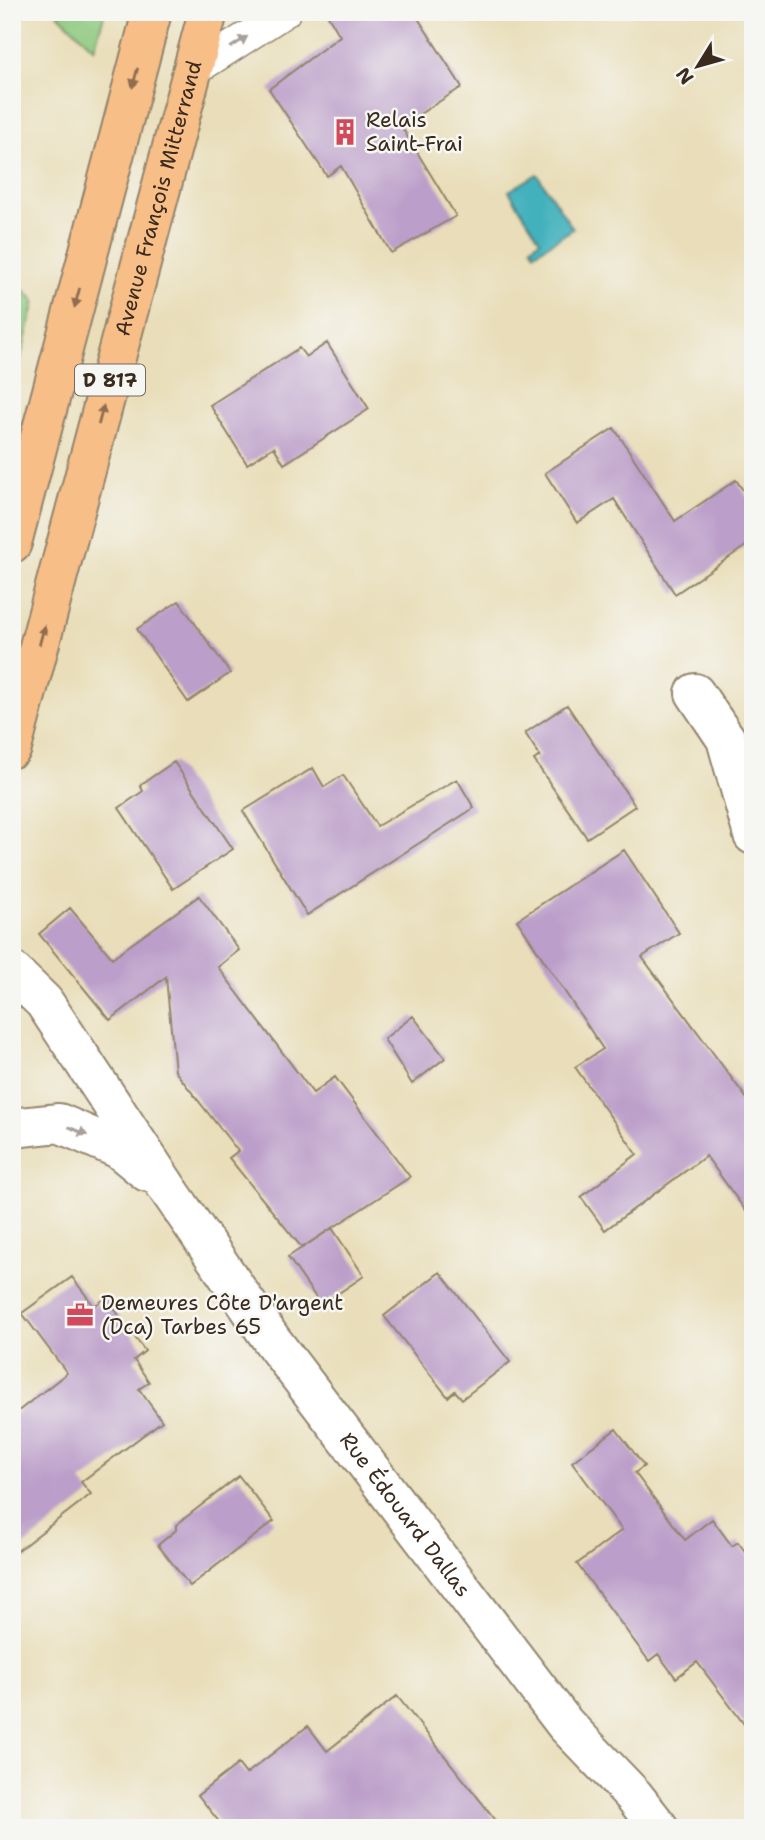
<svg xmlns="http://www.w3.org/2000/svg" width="765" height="1840" viewBox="0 0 765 1840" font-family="'Shantell Sans',sans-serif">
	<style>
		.green { fill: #8bc87e; stroke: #63794e; stroke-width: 2 }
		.water { fill: #42b1bc; stroke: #3e6e6d; stroke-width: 2 }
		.building { fill: #bb9ec9 }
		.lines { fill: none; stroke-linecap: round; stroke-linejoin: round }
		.service-casing { stroke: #92846c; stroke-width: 33 }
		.minor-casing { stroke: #92846c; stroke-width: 42 }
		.tertiary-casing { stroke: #92846c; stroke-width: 42 }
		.primary-casing { stroke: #92846c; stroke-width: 42 }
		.service { stroke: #fff; stroke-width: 30 }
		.minor { stroke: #fff; stroke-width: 38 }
		.tertiary { stroke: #fff; stroke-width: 38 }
		.primary { stroke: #f7be88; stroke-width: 38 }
		.oneway { fill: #a79f9a }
		.oneway2 { fill: #906d4e }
		.labels { text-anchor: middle; stroke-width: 5; stroke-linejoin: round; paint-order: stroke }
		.shield { fill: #f6f6f2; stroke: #73675e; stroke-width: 2 }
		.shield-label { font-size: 19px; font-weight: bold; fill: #3b2a1e }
		.poi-label { font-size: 21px; fill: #3b2a1e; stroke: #f6f6f2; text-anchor: start }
		.street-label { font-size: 21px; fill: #3b2a1e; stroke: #f6f6f2 }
	</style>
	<rect width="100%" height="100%" fill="#f6f6f2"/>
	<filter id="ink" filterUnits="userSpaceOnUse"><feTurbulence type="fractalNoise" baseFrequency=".0143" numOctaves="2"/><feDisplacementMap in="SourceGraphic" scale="14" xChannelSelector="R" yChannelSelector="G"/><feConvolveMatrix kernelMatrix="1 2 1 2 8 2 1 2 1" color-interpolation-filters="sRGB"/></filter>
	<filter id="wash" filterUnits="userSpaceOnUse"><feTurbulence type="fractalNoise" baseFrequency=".00686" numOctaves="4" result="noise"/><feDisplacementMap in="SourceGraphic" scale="28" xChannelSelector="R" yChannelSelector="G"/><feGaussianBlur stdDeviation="1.57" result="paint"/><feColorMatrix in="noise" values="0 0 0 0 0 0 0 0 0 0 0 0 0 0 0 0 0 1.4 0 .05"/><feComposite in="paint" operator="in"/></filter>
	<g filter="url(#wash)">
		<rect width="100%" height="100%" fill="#e9deb9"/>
		<path class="green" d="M 56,12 L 105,12 L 94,49 Z
			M 12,277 L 35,301 L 12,394 Z"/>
		<path class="water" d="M 537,174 L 573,229 L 535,253 L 531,247 L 540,240 L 509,191 Z"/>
		<g id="blocks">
			<path class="building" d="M 326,12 L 414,12 L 462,87 L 401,126 L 456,216 L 391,253 L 341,166 L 327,176 L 269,89 L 340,36 Z
				M 327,343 L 369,409 L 284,464 L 274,447 L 247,464 L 210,405 L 299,348 L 306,357 Z
				M 614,428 L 675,521 L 736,480 L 753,505 L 753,541 L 675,594 L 614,499 L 577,523 L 545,473 Z
				M 179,601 L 230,673 L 188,702 L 137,629 Z
				M 567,705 L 635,806 L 587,838 L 534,760 L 540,756 L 525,733 Z
				M 174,762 L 233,849 L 173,889 L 119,808 L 143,791 L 140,785 Z
				M 313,768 L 324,787 L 343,775 L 377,826 L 457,779 L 474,808 L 307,915 L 243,811 Z
				M 624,850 L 679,933 L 642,957 L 753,1107 L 753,1221 L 706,1156 L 605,1230 L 581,1197 L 637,1154 L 575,1067 L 603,1049 L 517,920 Z
				M 199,896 L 239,950 L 218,967 L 313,1093 L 335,1077 L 410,1177 L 302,1248 L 229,1158 L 238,1151 L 175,1071 L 166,977 L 110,1020 L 39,934 L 70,908 L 112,958 Z
				M 413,1016 L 445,1058 L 412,1084 L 384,1039 Z
				M 332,1228 L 364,1276 L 321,1305 L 288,1257 Z
				M 440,1272 L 510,1362 L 462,1399 L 455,1391 L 448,1397 L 384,1316 Z
				M 72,1277 L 94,1306 L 106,1298 L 145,1351 L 134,1360 L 149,1382 L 139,1389 L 162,1421 L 81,1482 L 91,1494 L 12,1555 L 12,1416 L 67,1373 L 22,1313 Z
				M 616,1429 L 644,1466 L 635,1473 L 685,1540 L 712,1519 L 732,1546 L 738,1542 L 753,1562 L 753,1736 L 697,1662 L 676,1678 L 658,1654 L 649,1661 L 577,1564 L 622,1530 L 572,1462 Z
				M 239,1476 L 274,1521 L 190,1586 L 158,1545 L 176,1530 L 176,1525 Z
				M 397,1696 L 502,1828 L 224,1828 L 198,1795 L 238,1764 L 246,1774 L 308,1726 L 327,1751 Z"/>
		</g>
	</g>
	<g filter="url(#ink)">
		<use href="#blocks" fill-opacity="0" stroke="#92846c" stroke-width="2"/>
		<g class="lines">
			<defs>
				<path id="service" d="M 192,72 L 285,12"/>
				<path id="minor" d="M 695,693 L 726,739 L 753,835"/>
				<g id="tertiary">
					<path id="s1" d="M 12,971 L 44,1002 L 168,1189 L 271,1339 L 565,1724 L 634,1796 L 659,1828"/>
					<path d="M 12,1128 L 59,1123 L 119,1149 L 147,1172"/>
				</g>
				<g id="primary">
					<path d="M 12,543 L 152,12"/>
					<path id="s2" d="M 12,748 L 208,12"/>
				</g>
			</defs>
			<use href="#service" class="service-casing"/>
			<use href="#minor" class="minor-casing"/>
			<use href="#tertiary" class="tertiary-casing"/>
			<use href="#primary" class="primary-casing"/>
			<use href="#service" class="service"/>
			<use href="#minor" class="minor"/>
			<use href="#tertiary" class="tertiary"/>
			<use href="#primary" class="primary"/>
		</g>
		<defs><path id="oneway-solid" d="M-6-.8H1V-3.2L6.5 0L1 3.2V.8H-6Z" transform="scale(1.75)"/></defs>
		<g class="oneway">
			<use href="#oneway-solid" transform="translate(239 42) rotate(-33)"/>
			<use href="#oneway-solid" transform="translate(78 1131) rotate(24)"/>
		</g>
		<g class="oneway2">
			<use href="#oneway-solid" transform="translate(135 78) rotate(105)"/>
			<use href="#oneway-solid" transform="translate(77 298) rotate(105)"/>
			<use href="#oneway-solid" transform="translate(101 415) rotate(-75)"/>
			<use href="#oneway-solid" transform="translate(42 635) rotate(-75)"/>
		</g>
	</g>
	<defs>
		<symbol id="building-bare" viewBox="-9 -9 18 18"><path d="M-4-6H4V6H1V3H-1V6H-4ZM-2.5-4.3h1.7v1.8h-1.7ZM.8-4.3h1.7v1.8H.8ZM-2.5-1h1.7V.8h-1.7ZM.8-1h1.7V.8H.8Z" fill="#d1495b" stroke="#f6f6f2" stroke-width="2.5" paint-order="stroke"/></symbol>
		<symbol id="office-bare" viewBox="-9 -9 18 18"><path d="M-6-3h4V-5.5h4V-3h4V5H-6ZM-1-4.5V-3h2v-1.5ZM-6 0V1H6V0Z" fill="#d1495b" stroke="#f6f6f2" stroke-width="2.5" paint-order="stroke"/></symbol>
	</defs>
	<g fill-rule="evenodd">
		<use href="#building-bare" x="326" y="113" width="38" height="38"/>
		<use href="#office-bare" x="61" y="1296" width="38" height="38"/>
	</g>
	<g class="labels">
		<rect class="shield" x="75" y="364.5" width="70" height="31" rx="5"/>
		<g class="shield-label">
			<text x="110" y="387">D 817</text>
		</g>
		<g class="poi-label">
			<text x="366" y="127">Relais<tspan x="366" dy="24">Saint-Frai</tspan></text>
			<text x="101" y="1310">Demeures Côte D'argent<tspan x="101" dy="24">(Dca) Tarbes 65</tspan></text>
		</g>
		<g class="street-label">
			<text dy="7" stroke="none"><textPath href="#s2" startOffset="569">Avenue François Mitterrand</textPath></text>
			<text dy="7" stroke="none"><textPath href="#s1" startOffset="672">Rue Édouard Dallas</textPath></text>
		</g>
	</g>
	<rect width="765" height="1840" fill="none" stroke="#f6f6f2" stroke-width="42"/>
	<g transform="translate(698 66) rotate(233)" stroke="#f6f6f2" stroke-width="5" paint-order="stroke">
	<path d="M0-5L12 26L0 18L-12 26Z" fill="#3b2a1e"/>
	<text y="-10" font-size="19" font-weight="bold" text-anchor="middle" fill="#3b2a1e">N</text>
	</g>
</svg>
